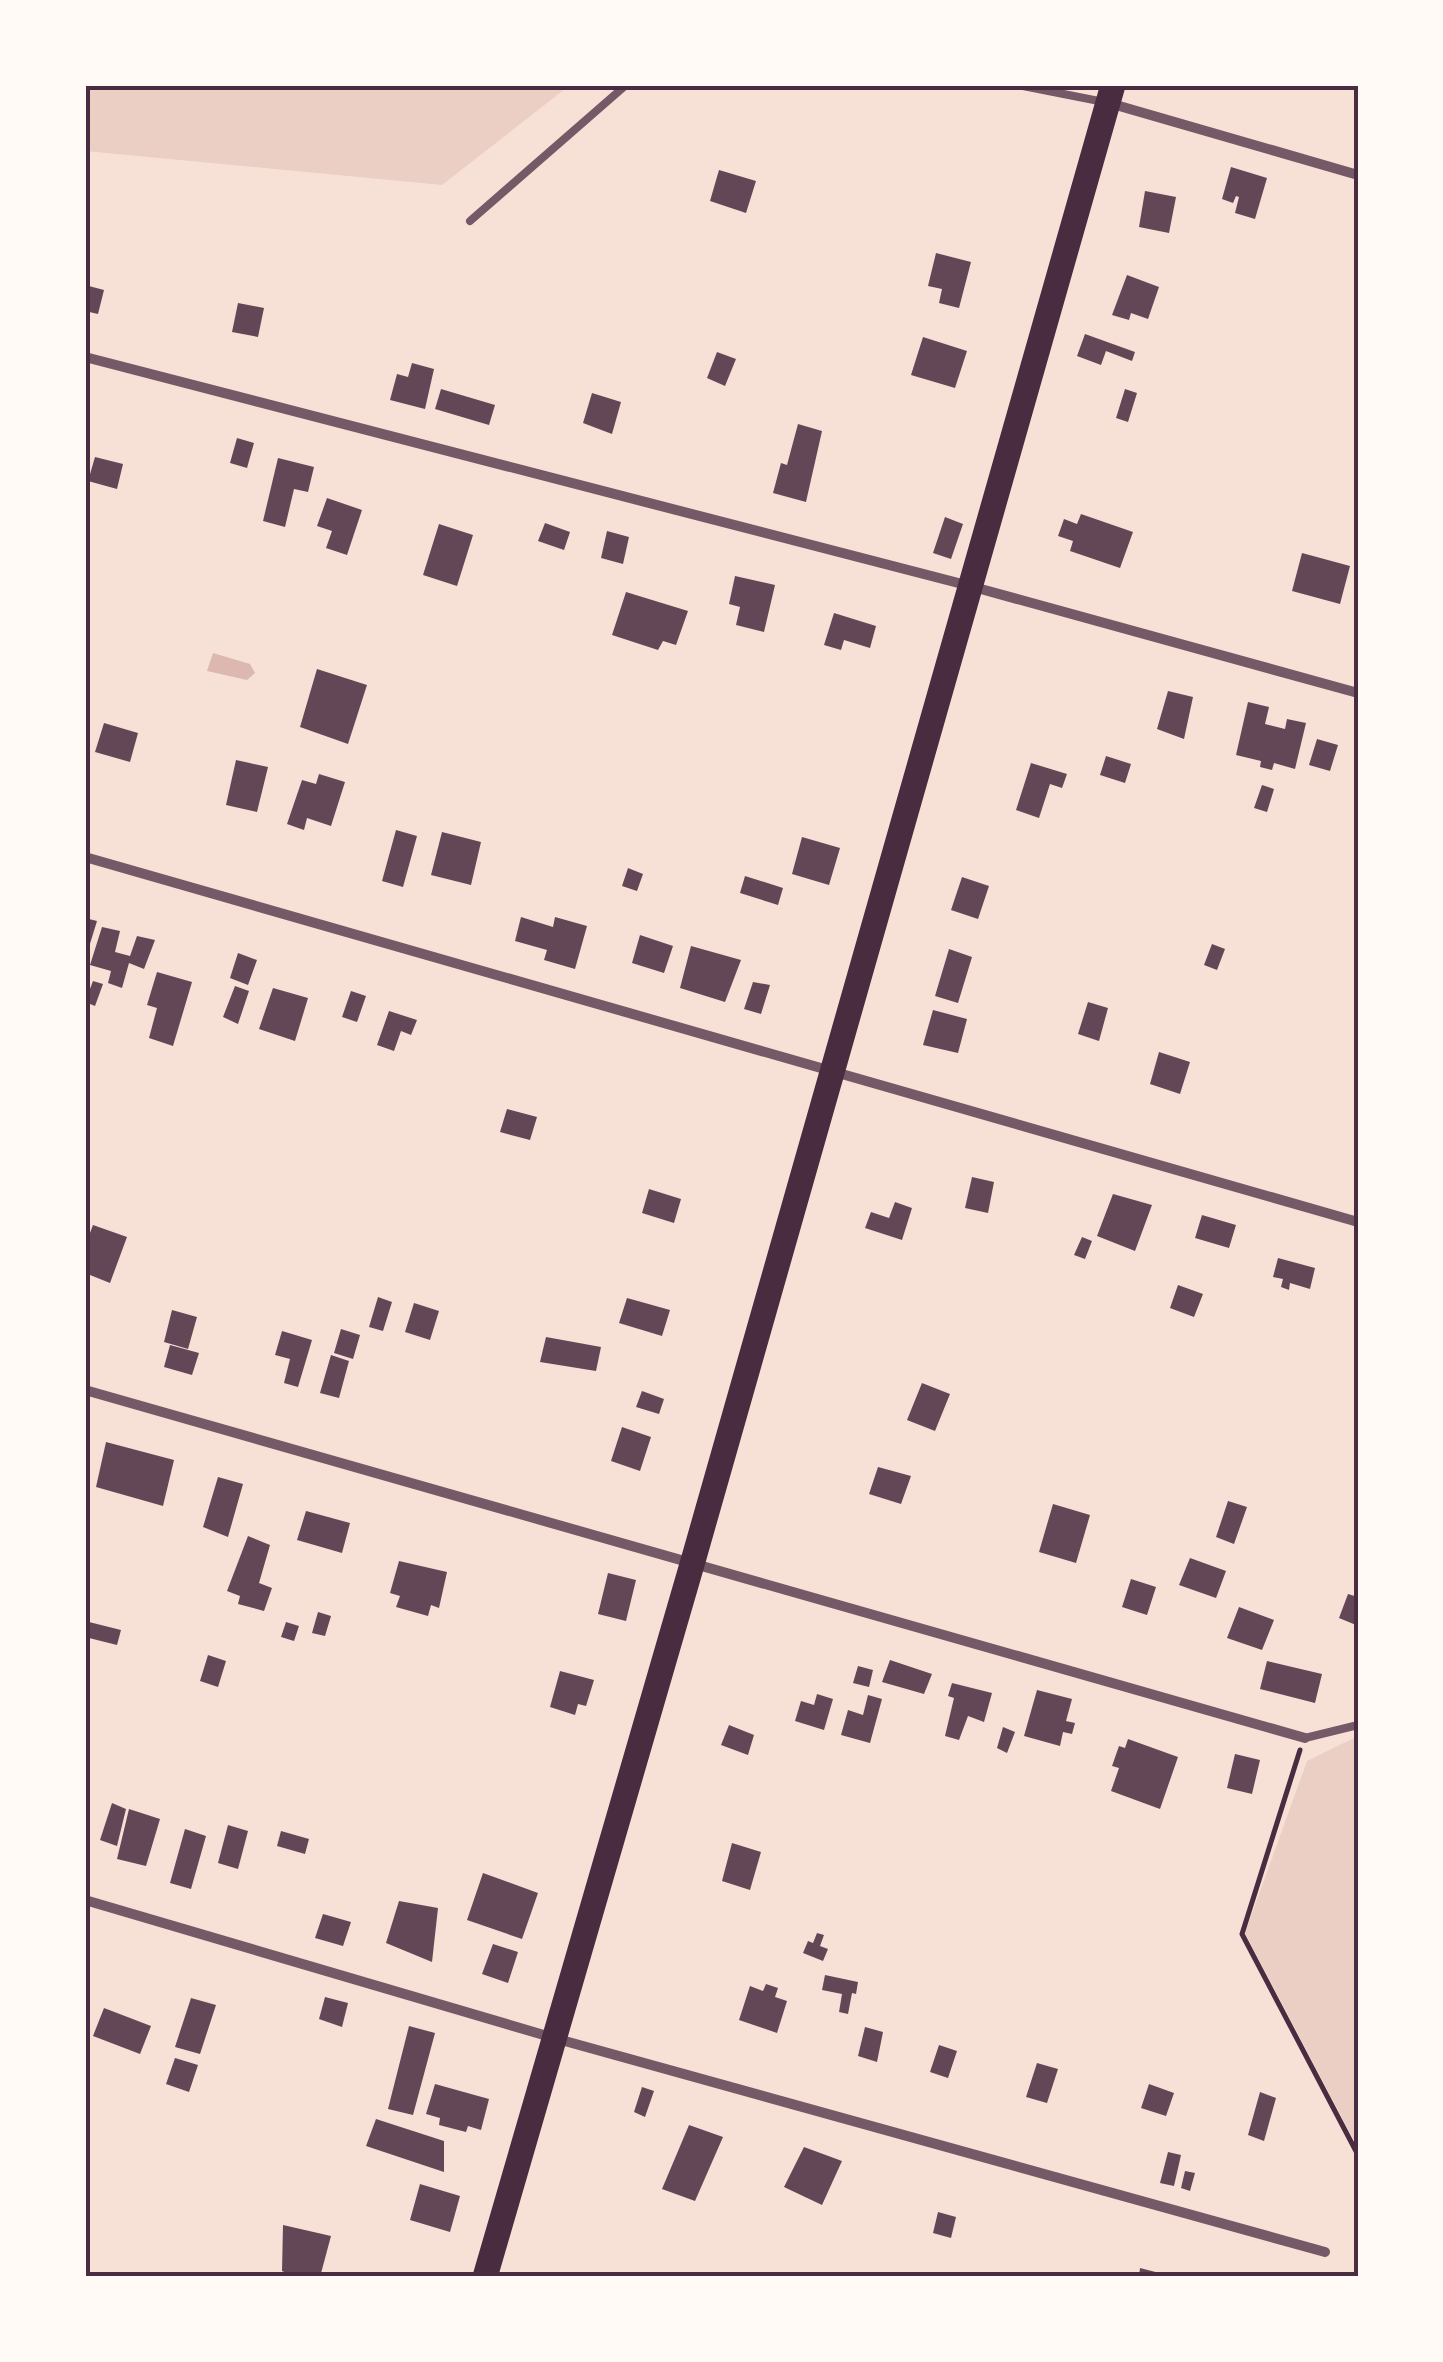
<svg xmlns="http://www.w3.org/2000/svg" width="1443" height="2362" viewBox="0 0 1443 2362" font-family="Literata,serif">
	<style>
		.green { fill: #ebcfc5 }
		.water { fill: #dcb8b0 }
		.building { fill: #644757 }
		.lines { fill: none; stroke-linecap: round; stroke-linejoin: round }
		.path { stroke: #4a2c40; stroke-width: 5 }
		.service { stroke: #755966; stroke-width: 8 }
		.minor { stroke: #755966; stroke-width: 10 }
		.trunk { stroke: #4a2c40; stroke-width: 25 }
		.neatline { fill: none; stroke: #4a2c40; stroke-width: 4 }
	</style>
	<rect width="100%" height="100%" fill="#f7e1d7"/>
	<path class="green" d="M 85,85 L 570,85 L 442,185 L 85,151 Z
		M 1358,1736 L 1358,2148 L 1245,1933 L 1307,1761 Z"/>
	<path class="water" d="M 213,653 L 250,664 L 255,673 L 247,680 L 207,671 Z"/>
	<path class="building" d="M 1231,167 L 1267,178 L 1255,219 L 1235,213 L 1239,197 L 1236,196 L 1233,203 L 1222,199 Z
		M 719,170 L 756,181 L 746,213 L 710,201 Z
		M 1145,191 L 1176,197 L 1169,233 L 1139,227 Z
		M 936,253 L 971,262 L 959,308 L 939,303 L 942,289 L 928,286 Z
		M 1127,275 L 1159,287 L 1148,319 L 1131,313 L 1129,320 L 1112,315 Z
		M 85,285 L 104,290 L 98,314 L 85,311 Z
		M 238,303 L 264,308 L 258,337 L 232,332 Z
		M 1085,334 L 1135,352 L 1132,361 L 1106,351 L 1101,365 L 1077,356 Z
		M 923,337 L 967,351 L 955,388 L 911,375 Z
		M 717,352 L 736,359 L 725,386 L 707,378 Z
		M 412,363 L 434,369 L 425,409 L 390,400 L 397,374 L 408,377 Z
		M 441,389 L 495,405 L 489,425 L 435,409 Z
		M 1125,389 L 1137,393 L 1128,422 L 1116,418 Z
		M 592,393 L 621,402 L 612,434 L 583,423 Z
		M 798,424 L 822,431 L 806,502 L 773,493 L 781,463 L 787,465 Z
		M 237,438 L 254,443 L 247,468 L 230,463 Z
		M 95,457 L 123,464 L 117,489 L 88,481 Z
		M 278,458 L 314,467 L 308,492 L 294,489 L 285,527 L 263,521 Z
		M 327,498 L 362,510 L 347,555 L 326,548 L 332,531 L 317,526 Z
		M 1081,514 L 1133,532 L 1120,568 L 1070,551 L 1073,541 L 1058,536 L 1064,519 L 1077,524 Z
		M 945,517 L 963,524 L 951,559 L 933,553 Z
		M 545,523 L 570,532 L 564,550 L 538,541 Z
		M 439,524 L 473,535 L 457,586 L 423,575 Z
		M 607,531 L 629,537 L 623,564 L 601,558 Z
		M 1302,553 L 1350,566 L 1340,604 L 1292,591 Z
		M 735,576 L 775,585 L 764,632 L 736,625 L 740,607 L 729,604 Z
		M 626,592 L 688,611 L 676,645 L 663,641 L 658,650 L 612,635 Z
		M 834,613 L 876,626 L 870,648 L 844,640 L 841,650 L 824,645 Z
		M 317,669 L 367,685 L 348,744 L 300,727 Z
		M 1168,691 L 1193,697 L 1184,739 L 1157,729 Z
		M 1248,702 L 1269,707 L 1265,724 L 1285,729 L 1287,719 L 1306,723 L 1295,769 L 1274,763 L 1272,770 L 1260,767 L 1261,761 L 1236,755 Z
		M 104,723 L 138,733 L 130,762 L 95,752 Z
		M 1317,739 L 1338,745 L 1330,771 L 1309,765 Z
		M 1106,756 L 1131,764 L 1125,783 L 1100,775 Z
		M 236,760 L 268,767 L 257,812 L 226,805 Z
		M 1031,763 L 1067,774 L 1062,788 L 1050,784 L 1039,818 L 1016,810 Z
		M 319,774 L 345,782 L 331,826 L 307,818 L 304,830 L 287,824 L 302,780 L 316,784 Z
		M 1262,785 L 1274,789 L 1267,812 L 1254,808 Z
		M 396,830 L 417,836 L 403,887 L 382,881 Z
		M 442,832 L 481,842 L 471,885 L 431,875 Z
		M 802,837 L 840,848 L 829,885 L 792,874 Z
		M 628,868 L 643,874 L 637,891 L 622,886 Z
		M 745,876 L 783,888 L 778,905 L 740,893 Z
		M 962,877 L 989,886 L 978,919 L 951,910 Z
		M 521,917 L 553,927 L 555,917 L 587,926 L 575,969 L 544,960 L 547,950 L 515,941 Z
		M 85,918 L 97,921 L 86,957 L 85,957 Z
		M 102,927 L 120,931 L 115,952 L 130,956 L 137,936 L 155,940 L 144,969 L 129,963 L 122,988 L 108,983 L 111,971 L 90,965 Z
		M 640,935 L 673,946 L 664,973 L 632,963 Z
		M 1212,944 L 1225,949 L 1217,970 L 1204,965 Z
		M 691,946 L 741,960 L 725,1002 L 680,988 Z
		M 949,949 L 972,957 L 958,1003 L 935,996 Z
		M 238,953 L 257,960 L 248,985 L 230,978 Z
		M 157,972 L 192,982 L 173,1046 L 149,1038 L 157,1008 L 147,1005 Z
		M 93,981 L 103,984 L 95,1006 L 85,1002 Z
		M 753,982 L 770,985 L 761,1014 L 744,1009 Z
		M 235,986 L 249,991 L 238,1024 L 223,1017 Z
		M 273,988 L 308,998 L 295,1041 L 259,1029 Z
		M 351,991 L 366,996 L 357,1022 L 342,1017 Z
		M 1088,1002 L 1108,1008 L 1099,1041 L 1078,1034 Z
		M 933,1010 L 967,1019 L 958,1053 L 923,1045 Z
		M 389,1011 L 417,1020 L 411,1035 L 401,1031 L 394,1051 L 377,1045 Z
		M 1159,1052 L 1190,1062 L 1180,1094 L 1150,1084 Z
		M 507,1109 L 537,1117 L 530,1140 L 500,1132 Z
		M 972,1177 L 994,1182 L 988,1213 L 965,1208 Z
		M 649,1189 L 681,1199 L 674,1223 L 642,1213 Z
		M 1113,1194 L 1152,1205 L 1135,1251 L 1097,1236 Z
		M 895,1202 L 912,1208 L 902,1240 L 865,1228 L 871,1212 L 889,1218 Z
		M 1202,1215 L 1236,1225 L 1229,1248 L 1195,1238 Z
		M 93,1225 L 127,1237 L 110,1283 L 85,1273 L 85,1246 Z
		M 1082,1237 L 1092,1241 L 1085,1259 L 1074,1255 Z
		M 1278,1258 L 1315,1268 L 1310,1289 L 1290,1283 L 1289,1290 L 1281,1287 L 1283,1279 L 1273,1277 Z
		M 1178,1285 L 1203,1294 L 1194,1317 L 1170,1308 Z
		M 378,1297 L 392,1302 L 383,1331 L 369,1327 Z
		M 627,1298 L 670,1310 L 662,1336 L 619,1323 Z
		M 414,1303 L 439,1311 L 430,1340 L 405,1332 Z
		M 172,1310 L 197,1317 L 188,1349 L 164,1342 Z
		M 341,1329 L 360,1335 L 353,1359 L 334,1353 Z
		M 282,1331 L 312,1340 L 298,1387 L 284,1383 L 290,1359 L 275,1355 Z
		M 546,1337 L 601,1347 L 596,1371 L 540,1362 Z
		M 170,1345 L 199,1353 L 192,1375 L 164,1367 Z
		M 331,1355 L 349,1361 L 339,1398 L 320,1393 Z
		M 922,1383 L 950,1394 L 935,1431 L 907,1420 Z
		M 642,1391 L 664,1399 L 659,1414 L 636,1407 Z
		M 622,1427 L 651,1437 L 640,1471 L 611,1461 Z
		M 106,1442 L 174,1460 L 163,1506 L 96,1487 Z
		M 878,1467 L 911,1476 L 901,1504 L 869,1494 Z
		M 218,1477 L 243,1484 L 228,1537 L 203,1527 Z
		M 1228,1501 L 1247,1507 L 1234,1544 L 1216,1537 Z
		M 1053,1504 L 1090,1515 L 1076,1563 L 1039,1552 Z
		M 306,1511 L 350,1523 L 342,1553 L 297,1540 Z
		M 248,1536 L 270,1545 L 259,1583 L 272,1588 L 264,1611 L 238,1604 L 240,1596 L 227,1591 Z
		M 1190,1558 L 1226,1571 L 1216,1598 L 1179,1585 Z
		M 399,1561 L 447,1572 L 439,1608 L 431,1605 L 428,1616 L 396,1607 L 400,1596 L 390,1593 Z
		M 608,1573 L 636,1580 L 626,1621 L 598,1614 Z
		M 1131,1579 L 1156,1587 L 1147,1615 L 1122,1607 Z
		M 1348,1594 L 1358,1597 L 1356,1625 L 1339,1618 Z
		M 1239,1607 L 1274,1620 L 1262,1650 L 1227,1638 Z
		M 318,1612 L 331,1616 L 325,1636 L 312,1633 Z
		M 85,1621 L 121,1630 L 117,1645 L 85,1637 Z
		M 286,1622 L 299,1626 L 294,1641 L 281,1637 Z
		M 208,1655 L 226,1661 L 218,1687 L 200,1681 Z
		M 890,1660 L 932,1674 L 924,1694 L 882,1682 Z
		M 1267,1661 L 1322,1674 L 1315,1703 L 1260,1689 Z
		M 858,1666 L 873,1670 L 869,1687 L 853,1683 Z
		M 560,1671 L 594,1680 L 586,1706 L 578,1704 L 575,1715 L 550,1707 Z
		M 952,1683 L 992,1693 L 984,1722 L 968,1716 L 959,1740 L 945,1736 L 954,1698 L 948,1696 Z
		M 1037,1690 L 1072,1699 L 1066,1721 L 1075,1723 L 1072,1734 L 1063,1732 L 1060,1746 L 1024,1736 Z
		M 817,1694 L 833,1699 L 824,1730 L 795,1721 L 801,1701 L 814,1705 Z
		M 868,1695 L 882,1699 L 870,1743 L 841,1735 L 848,1710 L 863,1715 Z
		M 729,1725 L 754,1735 L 748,1755 L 721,1745 Z
		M 1003,1727 L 1015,1732 L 1007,1753 L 997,1748 Z
		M 1128,1739 L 1178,1757 L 1160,1809 L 1111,1791 L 1119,1768 L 1112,1766 L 1119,1746 L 1125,1748 Z
		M 1235,1754 L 1260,1760 L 1252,1794 L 1227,1788 Z
		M 112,1803 L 126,1809 L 117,1846 L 100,1840 Z
		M 129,1809 L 160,1819 L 146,1866 L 117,1859 Z
		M 228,1825 L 248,1831 L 238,1869 L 218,1863 Z
		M 185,1829 L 206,1836 L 191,1889 L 170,1883 Z
		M 281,1831 L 309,1839 L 305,1854 L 277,1846 Z
		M 732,1843 L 761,1852 L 750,1890 L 722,1881 Z
		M 483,1873 L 538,1893 L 522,1939 L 467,1920 Z
		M 399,1901 L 438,1908 L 432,1962 L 386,1943 Z
		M 323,1914 L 351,1922 L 343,1946 L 315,1938 Z
		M 817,1933 L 824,1935 L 820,1946 L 828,1949 L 823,1961 L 803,1953 L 808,1941 L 813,1943 Z
		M 493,1944 L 518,1952 L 508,1983 L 482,1974 Z
		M 825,1975 L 858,1982 L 856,1994 L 852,1993 L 848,2014 L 839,2012 L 842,1994 L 822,1990 Z
		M 766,1984 L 778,1988 L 775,1997 L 787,2001 L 777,2033 L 739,2020 L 750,1986 L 763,1991 Z
		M 325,1997 L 348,2003 L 342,2027 L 319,2019 Z
		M 191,1998 L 216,2005 L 200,2054 L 175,2047 Z
		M 104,2008 L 151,2026 L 140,2054 L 93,2036 Z
		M 409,2026 L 435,2033 L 413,2115 L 388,2109 Z
		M 865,2027 L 883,2032 L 877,2062 L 858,2056 Z
		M 939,2045 L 957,2051 L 948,2078 L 930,2072 Z
		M 175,2058 L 198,2065 L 189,2092 L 166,2084 Z
		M 1037,2063 L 1058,2069 L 1047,2103 L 1026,2097 Z
		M 435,2084 L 489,2099 L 481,2130 L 468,2126 L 466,2132 L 439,2125 L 440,2118 L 426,2114 Z
		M 1149,2084 L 1174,2093 L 1166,2116 L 1141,2108 Z
		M 642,2087 L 654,2091 L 645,2117 L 634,2112 Z
		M 1260,2092 L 1276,2098 L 1264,2141 L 1248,2135 Z
		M 376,2119 L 444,2141 L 444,2172 L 366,2146 Z
		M 689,2125 L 723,2137 L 695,2201 L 662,2189 Z
		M 804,2147 L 842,2161 L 822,2205 L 784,2187 Z
		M 1168,2152 L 1181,2155 L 1174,2186 L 1160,2183 Z
		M 1185,2171 L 1195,2173 L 1190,2191 L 1181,2188 Z
		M 420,2184 L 460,2196 L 450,2232 L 410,2220 Z
		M 938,2212 L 956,2217 L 951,2238 L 933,2233 Z
		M 283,2225 L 331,2236 L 320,2277 L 295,2277 L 282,2271 Z
		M 1140,2268 L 1171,2276 L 1170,2277 L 1139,2277 Z"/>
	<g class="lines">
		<path class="path" d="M 1300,1750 L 1242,1934 L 1358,2155"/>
		<path class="service" d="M 1018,85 L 1104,102
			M 470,221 L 626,85
			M 1305,1738 L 1358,1725"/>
		<path class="minor" d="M 1109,103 L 1358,175
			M 85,357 L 970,586 L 1358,693
			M 85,857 L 1358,1222
			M 85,1390 L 1305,1738
			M 85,1900 L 554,2038 L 1325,2252"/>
		<path class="trunk" d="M 485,2277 L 693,1561 L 1113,85"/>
	</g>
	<rect width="1443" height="2362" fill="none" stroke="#fffaf5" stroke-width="175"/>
	<rect x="88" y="88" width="1268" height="2186" class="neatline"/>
</svg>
